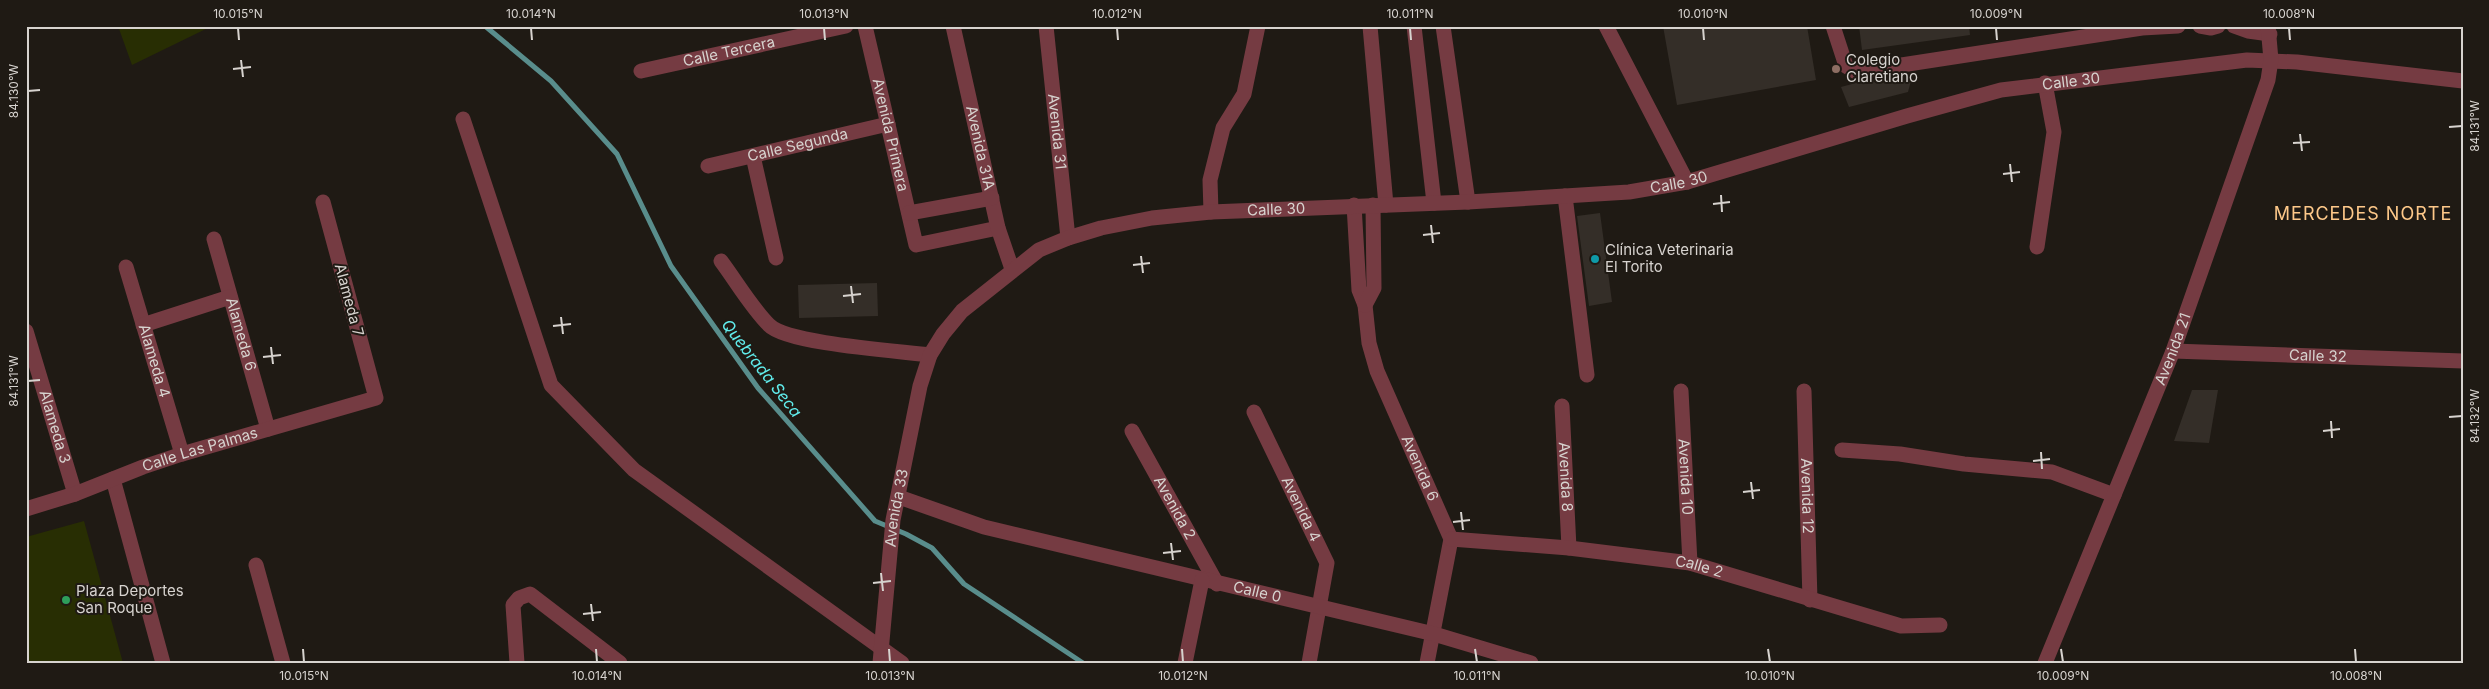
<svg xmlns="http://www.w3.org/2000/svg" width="2489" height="689" viewBox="0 0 2489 689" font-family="Inter,sans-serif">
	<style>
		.green { fill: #282e03 }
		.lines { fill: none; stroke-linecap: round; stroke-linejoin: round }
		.stream { stroke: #598d8c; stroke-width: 5 }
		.building { fill: #342e28 }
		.minor { stroke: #753b42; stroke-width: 15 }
		.ticks { fill: none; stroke: #d7d3cf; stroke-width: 2 }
		.education-dot { fill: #8d6e63; stroke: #1f1a14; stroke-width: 2 }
		.culture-dot { fill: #0f9aa8; stroke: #1f1a14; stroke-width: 2 }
		.leisure-dot { fill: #2e9e5b; stroke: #1f1a14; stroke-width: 2 }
		.labels { text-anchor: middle; stroke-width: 4; stroke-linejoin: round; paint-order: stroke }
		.street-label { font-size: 15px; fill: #d7d3cf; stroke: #1f1a14 }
		.poi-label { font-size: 15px; fill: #d7d3cf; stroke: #1f1a14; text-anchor: start }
		.water-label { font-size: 16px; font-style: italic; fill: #61eded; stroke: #1f1a14 }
		.quarter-label { font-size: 18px; letter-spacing: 1px; fill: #fdc889; stroke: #1f1a14 }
		.neatline { fill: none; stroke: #d7d3cf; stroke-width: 2 }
		.ticks-label { font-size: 12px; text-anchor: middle; fill: #d7d3cf }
	</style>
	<rect width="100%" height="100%" fill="#1f1a14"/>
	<path class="green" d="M 118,26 L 212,26 L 132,65 Z
		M 84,521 L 123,663 L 26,663 L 26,537 Z"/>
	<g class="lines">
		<path class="stream" d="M 485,26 L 551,81 L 617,154 L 671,266 L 758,388 L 875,521 L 906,534 L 932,548 L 964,584 L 1083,663"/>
	</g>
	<path class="building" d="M 1663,26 L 1807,26 L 1816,80 L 1677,105 Z
		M 1859,26 L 1969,26 L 1970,35 L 1862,50 Z
		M 1913,73 L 1908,92 L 1849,107 L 1841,87 L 1867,80 Z
		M 1600,213 L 1612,302 L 1589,306 L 1577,216 Z
		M 877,283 L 878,316 L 799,318 L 798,285 Z
		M 2192,390 L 2218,390 L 2209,443 L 2174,441 Z"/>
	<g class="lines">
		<g class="minor">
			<path id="s1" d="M 865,26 L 916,245 L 998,228"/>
			<path id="s2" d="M 953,26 L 998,228 L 1012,269"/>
			<path id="s3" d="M 1046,26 L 1068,238"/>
			<path d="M 1370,26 L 1386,205"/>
			<path d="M 1414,26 L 1434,203"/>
			<path d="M 1443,26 L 1468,202"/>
			<path d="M 1606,26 L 1687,182"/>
			<path d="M 1833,26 L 1846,66 L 1856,72 L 2142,28 L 2178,26"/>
			<path d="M 2200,26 L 2211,28 L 2218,26"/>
			<path d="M 2234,26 L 2248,31 L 2270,34"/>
			<path id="s4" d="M 641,71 L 846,26"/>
			<path d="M 463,119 L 551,385 L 634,470 L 902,663"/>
			<path d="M 753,156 L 776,258"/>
			<path id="s5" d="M 708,166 L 888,124"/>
			<path d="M 1565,196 L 1587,375"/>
			<path id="s6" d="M 1354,205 L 1359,290 L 1365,305 L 1369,343 L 1377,371 L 1451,539 L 1427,663"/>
			<path d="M 1211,212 L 1210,180 L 1223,128 L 1244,94 L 1258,26"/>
			<path d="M 909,213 L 992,198"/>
			<path id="s7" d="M 214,239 L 268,429"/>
			<path d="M 2037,247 L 2054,132 L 2045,83"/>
			<path d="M 721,261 C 736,281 751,307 769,325 C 787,344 900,351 930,355"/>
			<path id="s8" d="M 126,267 L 182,454"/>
			<path d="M 1365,305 L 1374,288 L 1373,205"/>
			<path d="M 143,325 L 230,297"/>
			<path id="s9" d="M 26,331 L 75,494"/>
			<path id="s10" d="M 2173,351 L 2463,361"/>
			<path id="s11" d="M 1681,391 L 1690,563"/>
			<path id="s12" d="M 1804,391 L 1810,600"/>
			<path id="s13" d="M 1562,406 L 1569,548"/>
			<path id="s14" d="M 1254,412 L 1327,563 L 1309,663"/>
			<path id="s15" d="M 1132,431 L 1217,584"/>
			<path d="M 1842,450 L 1900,454 L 1964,464 L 2052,472 L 2114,495"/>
			<path d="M 113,479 L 163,663"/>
			<path id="s16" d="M 899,497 L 984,527 L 1434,634 L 1531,663"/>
			<path id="s17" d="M 26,509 L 75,494 L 143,467 L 182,454 L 376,398 L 323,202"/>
			<path id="s18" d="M 1451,539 L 1569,548 L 1690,563 L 1901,626 L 1940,625"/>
			<path d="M 256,565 L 283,663"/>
			<path d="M 517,663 L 513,605 L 519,598 L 530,594 L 620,663"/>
			<path id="s19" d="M 880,663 L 893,520 L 920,386 L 930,355 L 943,334 L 962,311 L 1039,250 L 1068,238 L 1101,228 L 1152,218 L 1211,212 L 1468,202 L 1629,192 L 1687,182 L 1907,116 L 2001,90 L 2247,60 L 2297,62 L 2463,81"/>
			<path d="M 1185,663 L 1202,580"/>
			<path id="s20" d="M 2045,663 L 2173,351 L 2268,80 L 2271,60 L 2268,26"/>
		</g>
	</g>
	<path class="ticks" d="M 238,28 L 239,40M 531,28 L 532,40M 824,28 L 825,40M 1117,28 L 1118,40M 1410,28 L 1411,40M 1703,28 L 1704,40M 1996,28 L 1997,40M 2289,28 L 2290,40M 241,60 L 243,77M 233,69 L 251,67M 28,91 L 40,90M 2449,127 L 2462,126M 2300,134 L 2302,151M 2293,143 L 2310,142M 2010,164 L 2012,182M 2003,174 L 2020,172M 1721,195 L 1722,212M 1713,204 L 1730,202M 1431,225 L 1433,243M 1423,235 L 1440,233M 1141,256 L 1143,273M 1133,265 L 1150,263M 851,286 L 853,303M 843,296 L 861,294M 561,317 L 563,334M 553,326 L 571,324M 271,347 L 273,364M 263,357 L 281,355M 28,381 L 40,380M 2449,417 L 2462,416M 2331,421 L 2332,438M 2323,431 L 2340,429M 2041,452 L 2042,469M 2033,461 L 2050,459M 1751,482 L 1753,499M 1743,492 L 1760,490M 1461,512 L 1463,530M 1453,522 L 1470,520M 1171,543 L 1173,560M 1163,553 L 1181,551M 881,573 L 883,591M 873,583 L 891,581M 591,604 L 593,621M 583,614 L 601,612M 303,649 L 304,662M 596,649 L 597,662M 889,649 L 890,662M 1182,649 L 1183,662M 1475,649 L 1477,662M 1768,649 L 1770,662M 2061,649 L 2063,662M 2355,649 L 2356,662"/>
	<circle class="education-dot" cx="1836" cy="69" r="5"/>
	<circle class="culture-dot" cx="1595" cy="259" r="5"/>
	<circle class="leisure-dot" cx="66" cy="600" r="5"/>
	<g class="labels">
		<g class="street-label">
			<text dy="5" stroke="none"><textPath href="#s4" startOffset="90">Calle Tercera</textPath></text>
			<text dy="5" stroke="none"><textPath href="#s19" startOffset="1518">Calle 30</textPath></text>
			<text dy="5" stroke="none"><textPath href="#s3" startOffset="106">Avenida 31</textPath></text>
			<text dy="5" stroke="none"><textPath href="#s1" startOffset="112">Avenida Primera</textPath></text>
			<text dy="5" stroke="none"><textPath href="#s5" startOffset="92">Calle Segunda</textPath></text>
			<text dy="5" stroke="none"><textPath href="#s2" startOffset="125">Avenida 31A</textPath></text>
			<text dy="5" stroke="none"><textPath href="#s19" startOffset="1112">Calle 30</textPath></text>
			<text dy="5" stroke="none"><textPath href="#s19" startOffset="708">Calle 30</textPath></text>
			<text transform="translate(349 300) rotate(75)" y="5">Alameda 7</text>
			<text dy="5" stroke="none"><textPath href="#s7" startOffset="99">Alameda 6</textPath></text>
			<text dy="5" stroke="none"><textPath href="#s20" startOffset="339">Avenida 21</textPath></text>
			<text dy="5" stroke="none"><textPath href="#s10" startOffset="145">Calle 32</textPath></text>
			<text dy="5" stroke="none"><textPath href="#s8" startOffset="98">Alameda 4</textPath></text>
			<text dy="5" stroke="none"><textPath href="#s9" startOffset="100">Alameda 3</textPath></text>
			<text dy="5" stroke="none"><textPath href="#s17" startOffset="184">Calle Las Palmas</textPath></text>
			<text dy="5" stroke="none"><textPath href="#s6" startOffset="275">Avenida 6</textPath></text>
			<text dy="5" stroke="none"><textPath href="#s13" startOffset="71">Avenida 8</textPath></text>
			<text dy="5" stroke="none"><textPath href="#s11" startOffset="86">Avenida 10</textPath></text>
			<text dy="5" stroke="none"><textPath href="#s12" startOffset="105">Avenida 12</textPath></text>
			<text dy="5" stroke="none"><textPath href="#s15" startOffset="88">Avenida 2</textPath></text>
			<text dy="5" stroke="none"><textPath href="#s19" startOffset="156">Avenida 33</textPath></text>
			<text dy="5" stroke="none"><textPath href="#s14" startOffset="108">Avenida 4</textPath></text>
			<text dy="5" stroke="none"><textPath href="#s18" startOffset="250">Calle 2</textPath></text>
			<text dy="5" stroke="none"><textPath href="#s16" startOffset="371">Calle 0</textPath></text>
		</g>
		<g class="poi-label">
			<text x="1846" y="65">Colegio<tspan x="1846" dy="17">Claretiano</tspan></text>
			<text x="1605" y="255">Clínica Veterinaria<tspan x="1605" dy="17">El Torito</tspan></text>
			<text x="76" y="596">Plaza Deportes<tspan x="76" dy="17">San Roque</tspan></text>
		</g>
		<g class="water-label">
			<text transform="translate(762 368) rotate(52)" y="6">Quebrada Seca</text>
		</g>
		<g class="quarter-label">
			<text x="2363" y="220">MERCEDES NORTE</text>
		</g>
	</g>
	<rect width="2489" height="689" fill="none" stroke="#1f1a14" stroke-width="55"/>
	<rect x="28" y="28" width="2434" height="634" class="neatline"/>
	<g class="ticks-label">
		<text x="238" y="18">10.015°N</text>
		<text x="531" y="18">10.014°N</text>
		<text x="824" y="18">10.013°N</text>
		<text x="1117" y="18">10.012°N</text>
		<text x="1410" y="18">10.011°N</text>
		<text x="1703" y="18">10.010°N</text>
		<text x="1996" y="18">10.009°N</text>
		<text x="2289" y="18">10.008°N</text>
		<text transform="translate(14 91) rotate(-90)" y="4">84.130°W</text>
		<text transform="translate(2475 126) rotate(-90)" y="4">84.131°W</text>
		<text transform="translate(14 381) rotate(-90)" y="4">84.131°W</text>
		<text transform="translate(2475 416) rotate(-90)" y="4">84.132°W</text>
		<text x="304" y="680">10.015°N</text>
		<text x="597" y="680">10.014°N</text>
		<text x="890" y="680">10.013°N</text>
		<text x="1183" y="680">10.012°N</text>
		<text x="1477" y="680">10.011°N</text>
		<text x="1770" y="680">10.010°N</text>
		<text x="2063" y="680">10.009°N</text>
		<text x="2356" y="680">10.008°N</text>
	</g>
</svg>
